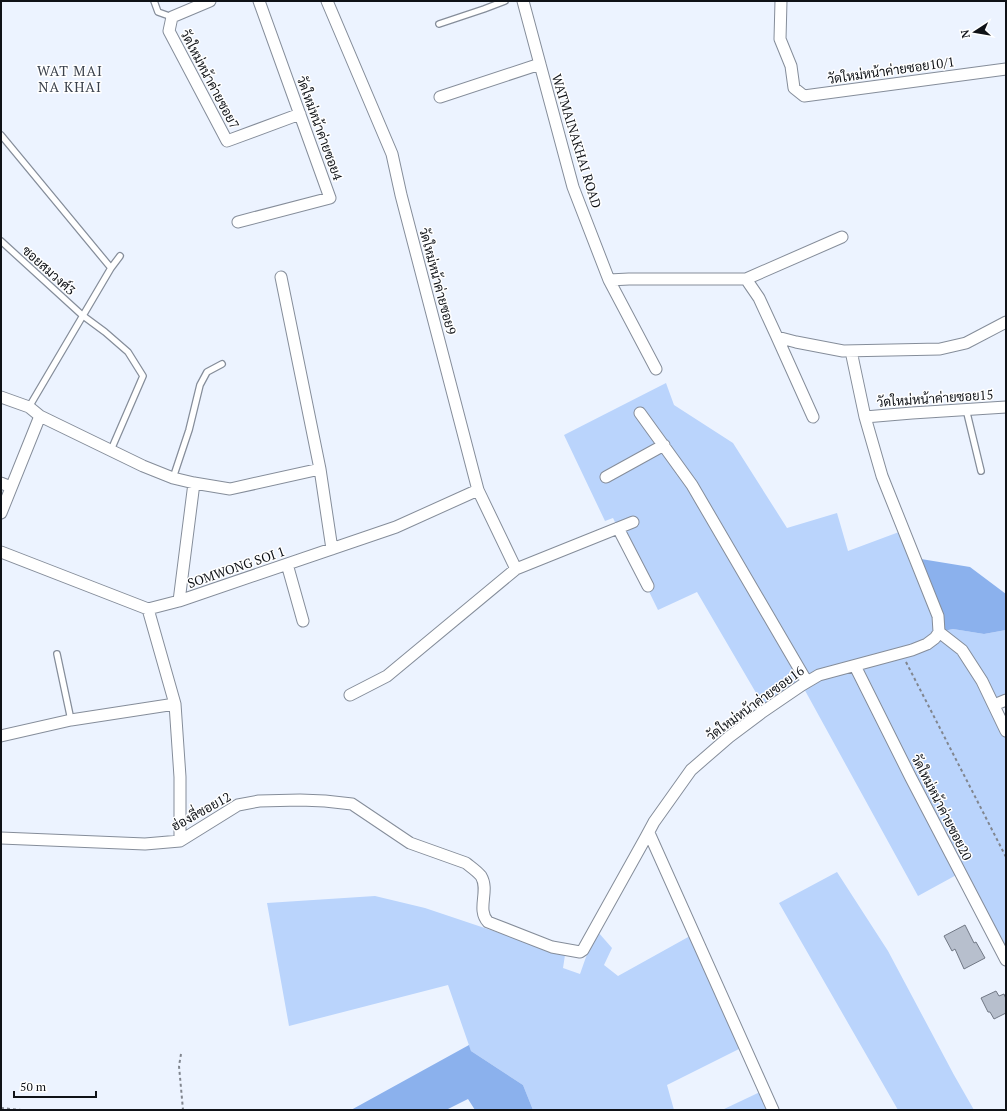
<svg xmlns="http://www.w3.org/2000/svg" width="1007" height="1111" viewBox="0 0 1007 1111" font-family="'PT Serif',Sarabun,serif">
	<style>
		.green { fill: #bad4fc }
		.forest { fill: #8bb1ed }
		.building { fill: #b7bfcd; stroke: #717885 }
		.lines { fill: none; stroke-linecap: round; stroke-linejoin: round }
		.service-casing { stroke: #858d9a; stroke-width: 8 }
		.minor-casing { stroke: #858d9a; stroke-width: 13 }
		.path { stroke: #81868f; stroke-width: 2; stroke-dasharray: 3 3; stroke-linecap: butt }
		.service { stroke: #fff; stroke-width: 5.5 }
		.minor { stroke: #fff; stroke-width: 11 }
		.labels { text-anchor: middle; stroke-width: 3; stroke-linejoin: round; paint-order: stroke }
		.street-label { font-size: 13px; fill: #0f1217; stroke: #fff }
		.neighbourhood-label { font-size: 14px; letter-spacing: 1px; fill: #383f4a; stroke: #fff }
	</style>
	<rect width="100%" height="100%" fill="#ecf3ff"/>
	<path class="green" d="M 666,383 L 674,405 L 733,443 L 787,528 L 837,513 L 848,551 L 899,532 L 939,632 L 953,629 L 984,634 L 1006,630 L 1006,700 L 994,705 L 1006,731 L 1006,960 L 960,873 L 918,896 L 802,685 L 766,710 L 697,592 L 658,610 L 613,518 L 605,521 L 564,435 Z
		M 837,872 L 888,951 L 954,1075 L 974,1110 L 898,1110 L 779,903 Z
		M 375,896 L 425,908 L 565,955 L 563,968 L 580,974 L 586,957 L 598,932 L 612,948 L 604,965 L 618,976 L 690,936 L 741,1048 L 667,1085 L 674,1110 L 533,1110 L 523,1085 L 471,1051 L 448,985 L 289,1026 L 267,903 Z
		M 760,1092 L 768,1110 L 722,1110 Z"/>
	<path class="forest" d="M 921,559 L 970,567 L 1006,594 L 1006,630 L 984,634 L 953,629 L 939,632 L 917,564 Z
		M 469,1045 L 471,1051 L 523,1085 L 533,1110 L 475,1110 L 468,1099 L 446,1110 L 351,1110 Z"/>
	<path class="building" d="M 965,925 L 974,943 L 976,942 L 985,958 L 964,969 L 955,949 L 952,951 L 944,936 Z
		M 996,991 L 999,996 L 1004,994 L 1006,999 L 1006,1013 L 994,1019 L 990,1012 L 988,1012 L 981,998 Z"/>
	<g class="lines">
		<defs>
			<path id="service" d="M 154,1 L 158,12 L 172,17
				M 439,24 L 484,9 L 505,1
				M 1,135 L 111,268
				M 1,241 L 82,315 L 105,332 L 128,352 L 143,376 L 111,450
				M 29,407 L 111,268 L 120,256
				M 966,409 L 981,471
				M 173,478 L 189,430 L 200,385 L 207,372 L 222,364
				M 57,654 L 71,720"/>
			<path id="minor" d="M 210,1 L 172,17 L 169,31 L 227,141 L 300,114
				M 327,1 L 392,154 L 401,195 L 478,490 L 516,569
				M 523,1 L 573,187 L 609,280 L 629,279 L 746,279 L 759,298 L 777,337 L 796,342 L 843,351 L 940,349 L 966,343 L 1006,322
				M 781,1 L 780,39 L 791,66 L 794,88 L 804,96 L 1006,69
				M 440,97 L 540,64
				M 238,222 L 330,198 L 259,1
				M 281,277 L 320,469
				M 746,279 L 842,237
				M 609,280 L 656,369
				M 777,337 L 813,417
				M 1,397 L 29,407 L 40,416 L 1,513
				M 640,413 L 692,485 L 807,682
				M 40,416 L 143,466 L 173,478 L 194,483 L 230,489 L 320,469 L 332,549
				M 865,417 L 912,413 L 1006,407
				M 606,477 L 664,445
				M 1,483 L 11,487
				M 618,528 L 648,586
				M 1,552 L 148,609 L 179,601 L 396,527 L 478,490
				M 287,564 L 303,621
				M 179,601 L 194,483
				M 148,609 L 175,704 L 180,777 L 180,841
				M 939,632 L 962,650 L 982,681 L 1006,731
				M 855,666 L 911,778 L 1006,960
				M 350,695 L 387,676 L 516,569 L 633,522
				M 994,705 L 1006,700
				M 1,736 L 71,720 L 175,704
				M 649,833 L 773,1110
				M 1,838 L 145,844 L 180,841 L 238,805 L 259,801 L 300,800 L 325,801 L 352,804 L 410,843 L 466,863 C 471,867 477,871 481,876 C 490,891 476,909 488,922 L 552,947 L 580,952 L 583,950 L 646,837 L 654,822 L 691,770 L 729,737 L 761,713 L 802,685 L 819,675 L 912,650 L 927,644 L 935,638 L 939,632 L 938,616 L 882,476 L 865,417 L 851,351"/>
		</defs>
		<use href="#service" class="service-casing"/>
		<use href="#minor" class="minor-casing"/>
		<path class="path" d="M 906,662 L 1006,857
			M 181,1054 L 179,1066 L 183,1110
			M 1,1108 L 21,1110"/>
		<use href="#service" class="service"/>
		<use href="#minor" class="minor"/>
	</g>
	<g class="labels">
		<g class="street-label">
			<text transform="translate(891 70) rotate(-8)" y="5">วัดใหม่หน้าค่ายซอย10/1</text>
			<text transform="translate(210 79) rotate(62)" y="5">วัดใหม่หน้าค่ายซอย7</text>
			<text transform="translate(320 128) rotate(70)" y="5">วัดใหม่หน้าค่ายซอย4</text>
			<text transform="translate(577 141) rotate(73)" y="5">WATMAINAKHAI ROAD</text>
			<text transform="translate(49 270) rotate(42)" y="5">ซอยสมวงศ์3</text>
			<text transform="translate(438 281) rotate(75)" y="5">วัดใหม่หน้าค่ายซอย9</text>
			<text transform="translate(935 398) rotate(-4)" y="5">วัดใหม่หน้าค่ายซอย15</text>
			<text transform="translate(236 567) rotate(-19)" y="5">SOMWONG SOI 1</text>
			<text transform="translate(755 703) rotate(-36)" y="5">วัดใหม่หน้าค่ายซอย16</text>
			<text transform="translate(942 807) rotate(63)" y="5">วัดใหม่หน้าค่ายซอย20</text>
			<text transform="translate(201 811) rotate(-29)" y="5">ฮ่องลี่ซอย12</text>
		</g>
		<g class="neighbourhood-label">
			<text x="70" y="76">WAT MAI<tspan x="70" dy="16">NA KHAI</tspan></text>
		</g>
	</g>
	<rect width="1007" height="1111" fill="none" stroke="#0f1217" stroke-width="4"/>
	<g transform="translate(975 32) rotate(258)" stroke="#ffffff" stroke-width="3" paint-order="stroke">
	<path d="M0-3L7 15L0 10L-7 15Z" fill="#0f1217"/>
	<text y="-6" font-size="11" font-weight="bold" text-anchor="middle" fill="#0f1217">N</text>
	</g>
	<path d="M14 1091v6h82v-6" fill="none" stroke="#0f1217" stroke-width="2"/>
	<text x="20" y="1091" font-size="12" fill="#0f1217" stroke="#ffffff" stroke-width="3" paint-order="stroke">50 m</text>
</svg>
